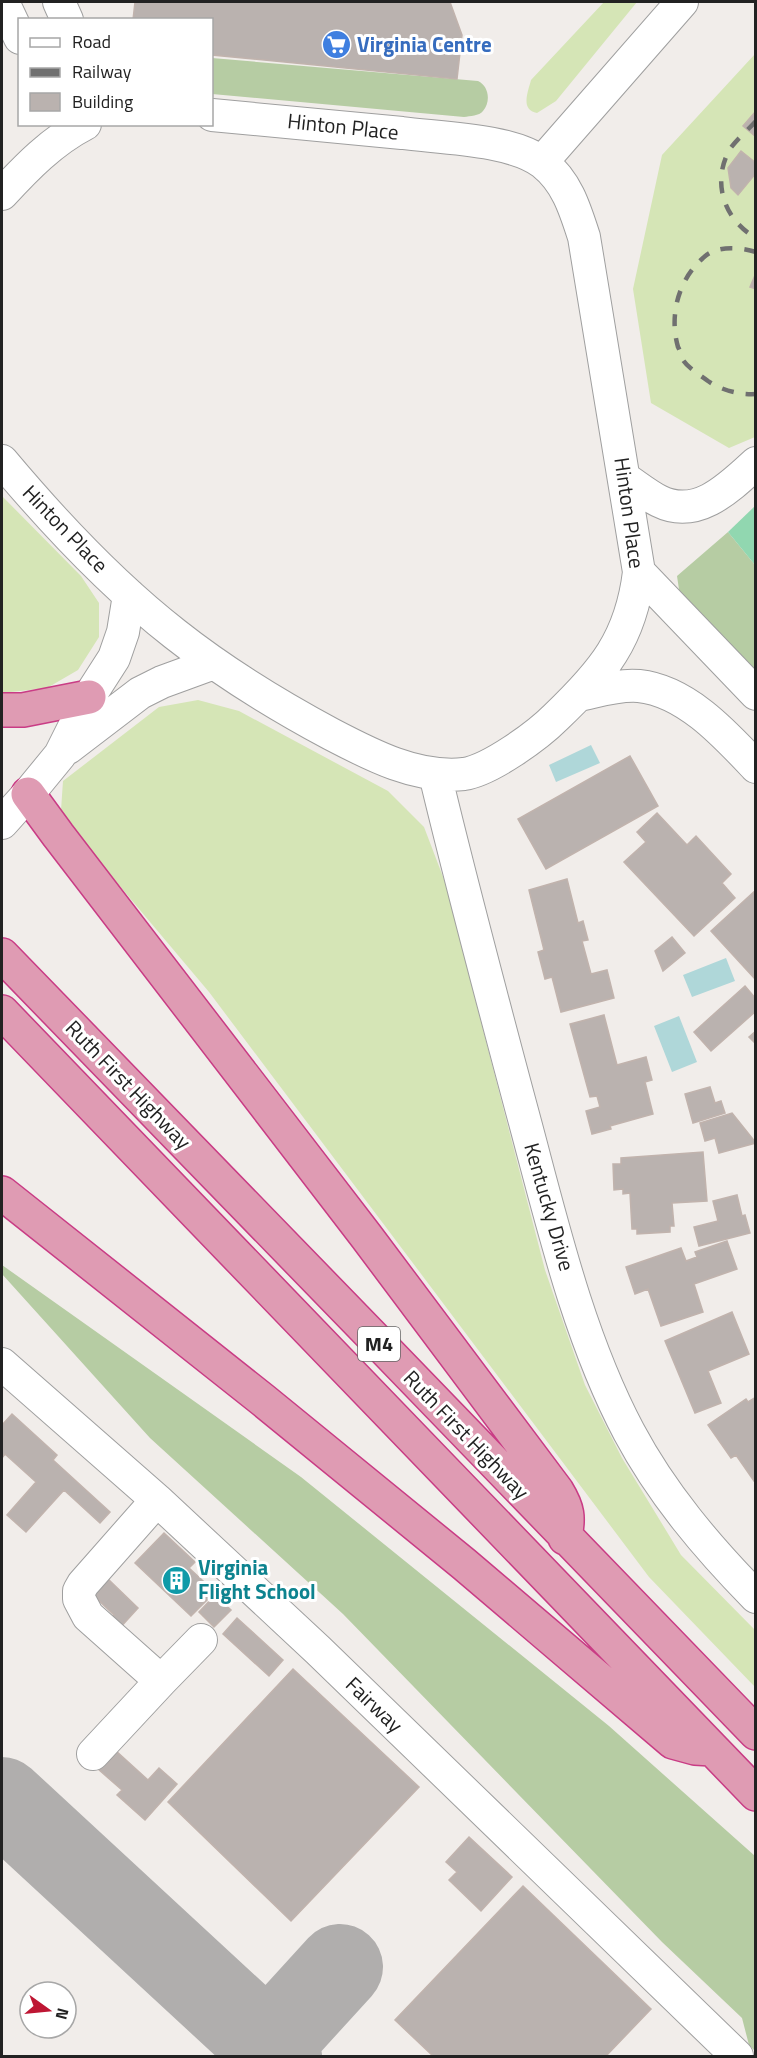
<svg xmlns="http://www.w3.org/2000/svg" width="757" height="2058" viewBox="0 0 757 2058" font-family="'Titillium Web',sans-serif">
	<style>
		.grass { fill: #d5e5b6 }
		.forest { fill: #b6cca3 }
		.pitch { fill: #91d7b0 }
		.water { fill: #afd7d9 }
		.lines { fill: none; stroke-linecap: round; stroke-linejoin: round }
		.taxiway { stroke: #b0aead; stroke-width: 86 }
		.building { fill: #bab2af; stroke: #c1b3ad; stroke-width: 1.5 }
		.minor-casing { stroke: #9f9f9f; stroke-width: 34 }
		.highway-casing { stroke: #c93c85; stroke-width: 36 }
		.minor { stroke: #fff; stroke-width: 32 }
		.highway { stroke: #df9bb3; stroke-width: 33 }
		.rail { stroke: #707070; stroke-width: 4.5; stroke-dasharray: 12 12; stroke-linecap: butt }
		.labels { text-anchor: middle; stroke-width: 6; stroke-linejoin: round; paint-order: stroke }
		.shield { fill: #fff; stroke: #646464; stroke-width: 1.5 }
		.shield-label { font-size: 20px; font-weight: bold; fill: #222 }
		.shop-label { font-size: 21px; font-weight: bold; fill: #366cbe; stroke: #fff; text-anchor: start }
		.street-label { font-size: 21px; fill: #222; stroke: #fff }
		.culture-label { font-size: 21px; font-weight: bold; fill: #0d838f; stroke: #fff; text-anchor: start }
	</style>
	<rect width="100%" height="100%" fill="#f1edea"/>
	<path class="grass" d="M 604,2 L 637,2 L 556,101 L 537,113 C 520,110 528,92 531,80 Z
		M 755,54 L 755,437 L 729,448 L 651,403 L 633,289 L 662,155 Z
		M 2,496 L 81,576 L 99,603 L 99,637 L 78,670 L 47,688 L 2,693 Z
		M 198,700 L 239,711 L 388,791 L 424,827 L 445,882 L 545,1270 L 585,1385 L 622,1458 L 681,1555 L 755,1630 L 755,1687 L 649,1577 L 209,992 L 81,840 L 61,810 L 63,781 L 159,707 Z"/>
	<path class="forest" d="M 212,58 L 478,81 C 489,86 491,102 483,111 C 479,116 470,116 464,117 L 212,94 Z
		M 728,532 L 755,565 L 755,678 L 681,603 L 677,576 Z
		M 2,1265 L 301,1477 L 609,1726 L 755,1856 L 755,2051 L 749,2045 L 742,2018 L 662,1942 L 343,1614 L 150,1438 L 2,1274 Z"/>
	<path class="pitch" d="M 755,506 L 755,565 L 728,532 Z"/>
	<path class="water" d="M 591,745 L 600,763 L 556,782 L 549,765 Z
		M 726,958 L 735,981 L 692,997 L 683,975 Z
		M 679,1016 L 697,1062 L 672,1072 L 654,1026 Z"/>
	<g class="lines">
		<path class="taxiway" d="M 2,1800 L 279,2056
			M 268,2046 L 340,1967"/>
	</g>
	<path class="building" d="M 135,2 L 450,2 L 462,35 L 457,79 L 212,55 L 212,20 L 133,20 Z
		M 756,111 L 756,137 L 743,126 Z
		M 741,151 L 756,163 L 756,173 L 738,195 L 731,188 L 728,168 Z
		M 756,273 L 756,289 L 750,287 Z
		M 630,756 L 658,806 L 546,869 L 518,819 Z
		M 657,813 L 687,845 L 696,836 L 731,874 L 722,883 L 735,898 L 694,936 L 624,862 L 646,842 L 637,832 Z
		M 567,879 L 578,923 L 583,921 L 588,940 L 582,941 L 591,974 L 607,970 L 614,998 L 561,1012 L 552,977 L 545,979 L 538,952 L 544,950 L 529,890 Z
		M 756,890 L 756,980 L 711,931 Z
		M 672,937 L 685,953 L 663,971 L 655,951 Z
		M 745,986 L 756,999 L 756,1011 L 711,1051 L 694,1032 Z
		M 604,1015 L 617,1065 L 646,1057 L 652,1080 L 645,1082 L 653,1114 L 610,1126 L 611,1129 L 592,1134 L 586,1111 L 600,1107 L 597,1096 L 590,1097 L 570,1024 Z
		M 756,1031 L 756,1044 L 749,1037 Z
		M 710,1087 L 715,1103 L 721,1101 L 725,1113 L 693,1123 L 685,1094 Z
		M 732,1113 L 756,1143 L 719,1153 L 715,1138 L 705,1141 L 700,1123 Z
		M 703,1152 L 707,1201 L 672,1203 L 674,1226 L 670,1226 L 670,1232 L 637,1234 L 637,1229 L 632,1229 L 630,1193 L 623,1194 L 623,1189 L 614,1190 L 613,1164 L 621,1164 L 621,1158 Z
		M 737,1195 L 742,1216 L 745,1215 L 750,1233 L 699,1246 L 694,1227 L 718,1221 L 713,1201 Z
		M 727,1241 L 737,1269 L 694,1284 L 703,1312 L 661,1326 L 648,1289 L 635,1294 L 626,1267 L 681,1248 L 686,1261 L 697,1257 L 695,1252 Z
		M 732,1312 L 749,1354 L 708,1371 L 721,1403 L 695,1413 L 665,1341 Z
		M 756,1397 L 756,1480 L 754,1481 L 736,1455 L 731,1458 L 708,1425 L 746,1399 L 748,1402 Z
		M 12,1414 L 57,1455 L 53,1460 L 110,1512 L 100,1523 L 64,1490 L 26,1532 L 7,1515 L 36,1482 L 5,1454 L 2,1458 L 2,1425 Z
		M 164,1533 L 195,1562 L 189,1568 L 215,1592 L 191,1616 L 135,1563 Z
		M 108,1579 L 138,1608 L 118,1630 L 108,1620 L 114,1615 L 93,1595 Z
		M 215,1595 L 231,1610 L 214,1627 L 199,1612 Z
		M 237,1618 L 283,1660 L 269,1676 L 223,1634 Z
		M 293,1669 L 419,1787 L 291,1921 L 168,1802 Z
		M 115,1750 L 148,1780 L 159,1768 L 177,1784 L 145,1820 L 117,1795 L 122,1790 L 98,1769 Z
		M 469,1837 L 512,1877 L 481,1911 L 449,1880 L 457,1872 L 446,1862 Z
		M 523,1886 L 651,2009 L 606,2056 L 433,2056 L 395,2020 Z"/>
	<g class="lines">
		<defs>
			<path id="minor" d="M 3,2 L 20,38
				M 59,2 L 67,20
				M 542,162 L 682,2
				M 2,194 C 26,168 52,141 85,124
				M 2,461 C 54,523 111,584 175,634 C 223,672 277,705 331,734 C 371,755 417,779 464,774 C 490,770 537,736 556,717 C 603,672 631,639 639,572 L 584,237 C 575,209 567,182 543,163 C 512,139 441,138 402,133 C 338,127 275,121 212,115
				M 624,478 C 635,485 647,495 659,501 C 697,520 729,488 756,463
				M 639,572 L 756,694
				M 579,695 C 598,691 620,684 639,686 C 686,691 725,734 756,767
				M 68,748 L 140,693 L 162,682 L 214,663
				M 435,774 C 462,887 492,999 522,1111 C 551,1218 577,1334 629,1432 C 662,1494 707,1547 756,1597
				M 2,823 L 28,794 L 60,755 L 89,697 L 114,658 L 123,632 L 129,595
				M 2,1364 L 157,1500 L 318,1650 L 737,2056
				M 157,1500 L 83,1584 L 79,1591 L 79,1599 L 88,1616 L 161,1681 L 201,1640
				M 93,1754 L 161,1681"/>
			<path id="highway" d="M 2,710 L 23,710 L 89,697
				M 28,794 L 58,835 L 366,1236 L 557,1491 C 568,1509 569,1517 565,1538
				M 2,955 C 254,1214 505,1473 756,1733
				M 2,1012 L 756,1794
				M 2,1193 L 263,1400 L 464,1564 L 673,1742 L 695,1748 L 712,1749"/>
		</defs>
		<use href="#minor" class="minor-casing"/>
		<use href="#highway" class="highway-casing"/>
		<use href="#minor" class="minor"/>
		<use href="#highway" class="highway"/>
		<path class="rail" d="M 756,121 C 748,130 737,139 730,149 C 711,182 724,220 756,238
			M 756,252 C 739,247 716,245 703,258 C 678,280 669,316 678,347 C 680,350 681,356 683,360 C 688,368 700,375 708,381 C 721,390 739,395 756,394"/>
	</g>
	<defs>
		<symbol id="supermarket-disc" viewBox="-11 -11 22 22"><circle r="9.5" fill="#3f7fe0" stroke="#fff"/><path d="M-6-5.5h2.5l.6 2H6L4.5 2H-2.5L-4.4-4H-6ZM-1.5 3.2a1.3 1.3 0 1 0 .1 0ZM3 3.2a1.3 1.3 0 1 0 .1 0Z" fill="#fff"/></symbol>
		<symbol id="building-disc" viewBox="-11 -11 22 22"><circle r="9.5" fill="#0f9aa8" stroke="#fff"/><path d="M-4-6H4V6H1V3H-1V6H-4ZM-2.5-4.3h1.7v1.8h-1.7ZM.8-4.3h1.7v1.8H.8ZM-2.5-1h1.7V.8h-1.7ZM.8-1h1.7V.8H.8Z" fill="#fff"/></symbol>
	</defs>
	<g fill-rule="evenodd">
		<use href="#supermarket-disc" x="320" y="28" width="33" height="33"/>
		<use href="#building-disc" x="160" y="1564" width="33" height="33"/>
	</g>
	<g class="labels">
		<rect class="shield" x="358" y="1327" width="42" height="34" rx="4.5"/>
		<g class="shield-label">
			<text x="379" y="1351">M4</text>
		</g>
		<g class="shop-label">
			<text x="357" y="52">Virginia Centre</text>
		</g>
		<g class="street-label">
			<text transform="translate(343 127) rotate(6)" y="7">Hinton Place</text>
			<text transform="translate(629 513) rotate(82)" y="7">Hinton Place</text>
			<text transform="translate(65 529) rotate(46)" y="7">Hinton Place</text>
			<text transform="translate(128 1085) rotate(46)" y="7">Ruth First Highway</text>
			<text transform="translate(549 1207) rotate(74)" y="7">Kentucky Drive</text>
			<text transform="translate(466 1435) rotate(46)" y="7">Ruth First Highway</text>
			<text transform="translate(374 1705) rotate(44)" y="7">Fairway</text>
		</g>
		<g class="culture-label">
			<text x="198" y="1575">Virginia<tspan x="198" dy="24">Flight School</tspan></text>
		</g>
	</g>
	<rect width="757" height="2058" fill="none" stroke="#222222" stroke-width="6"/>
	<rect x="18" y="18" width="195" height="108" fill="#ffffff" stroke="#a7a7a7" stroke-width="1.5"/>
	<rect x="30" y="38" width="30" height="9" fill="#ffffff" stroke="#a7a7a7" stroke-width="1.5"/>
	<text x="72" y="48" font-size="18" fill="#222222">Road</text>
	<rect x="30" y="68" width="30" height="9" fill="#707070" stroke="#a7a7a7" stroke-width="1.5"/>
	<text x="72" y="78" font-size="18" fill="#222222">Railway</text>
	<rect x="30" y="93" width="30" height="18" fill="#bab2af" stroke="#a7a7a7" stroke-width="1.5"/>
	<text x="72" y="108" font-size="18" fill="#222222">Building</text>
	<g transform="translate(48 2010) rotate(105)"><circle r="28" fill="#ffffff" stroke="#a7a7a7" stroke-width="1.5"/>
	<path d="M0-4.5L10 22L0 15L-10 22Z" fill="#be1633"/>
	<text y="-9" font-size="16" font-weight="bold" text-anchor="middle" fill="#222222">N</text>
	</g>
</svg>
